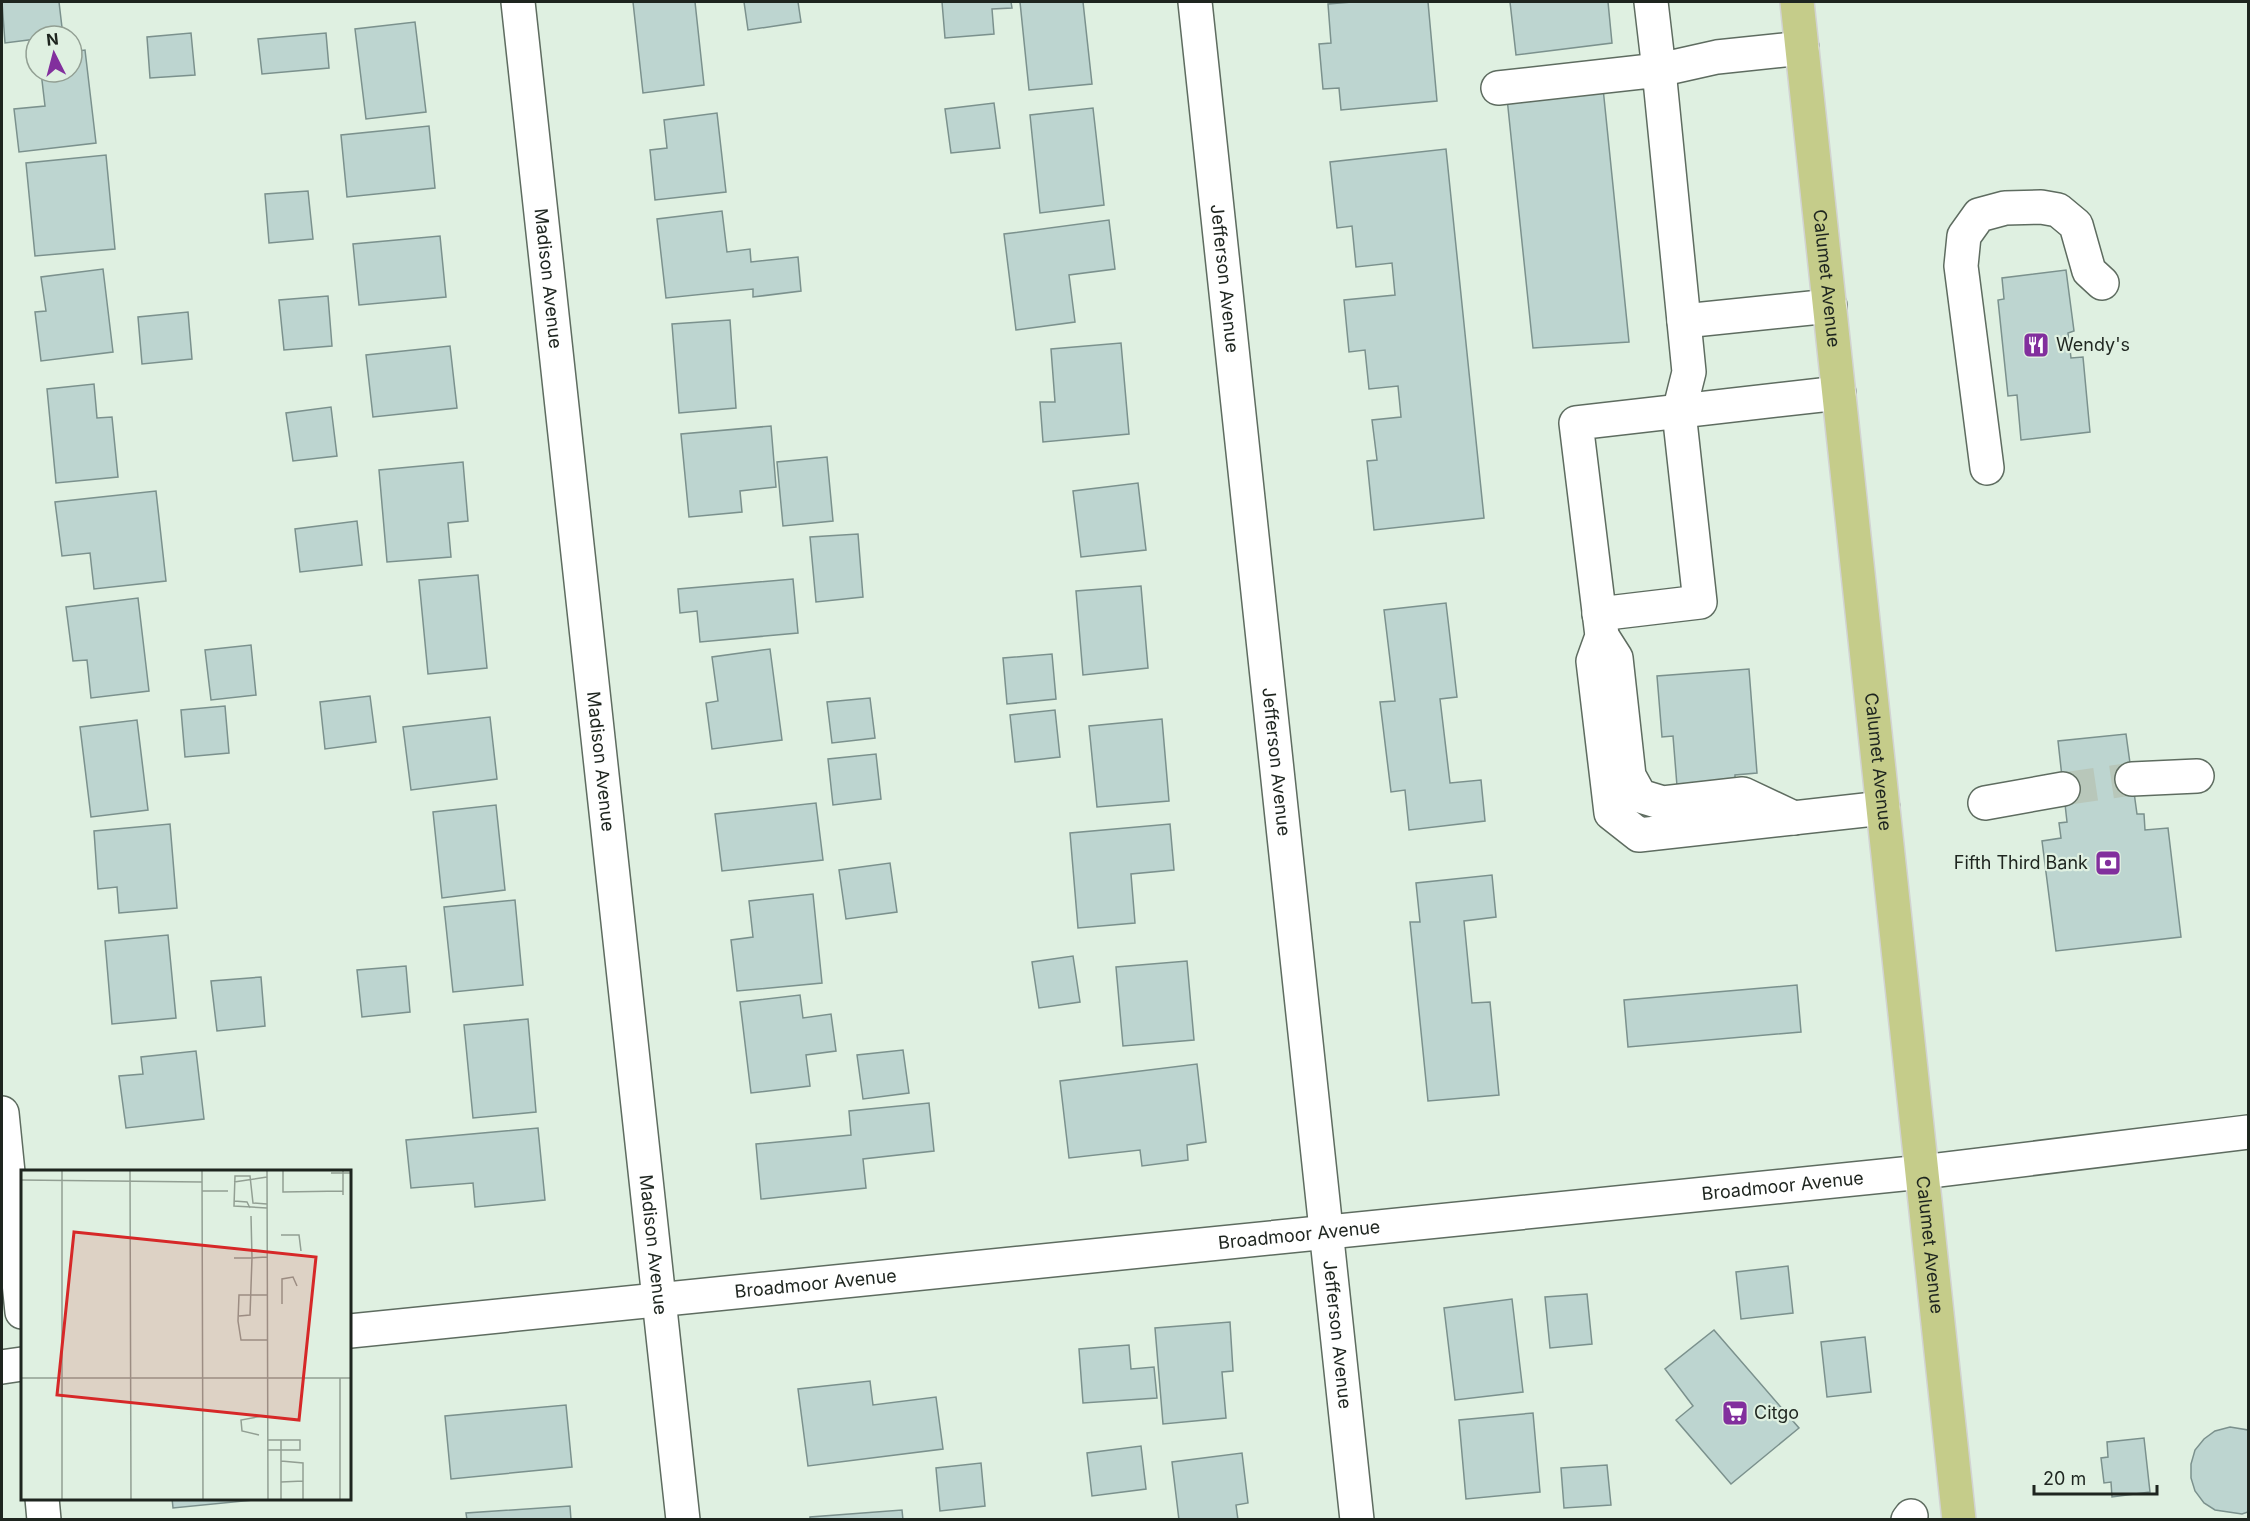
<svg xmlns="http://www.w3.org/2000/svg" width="2250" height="1521" viewBox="0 0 2250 1521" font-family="Inter,sans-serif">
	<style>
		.building { fill: #bdd5d0; stroke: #7b918d; stroke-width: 1.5 }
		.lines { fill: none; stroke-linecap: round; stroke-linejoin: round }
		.minor-tunnel { stroke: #b8c7ba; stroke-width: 33; stroke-dasharray: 33 16; stroke-linecap: butt }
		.minor-casing { stroke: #5e6c60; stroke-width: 36 }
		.major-casing { stroke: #d2d3d2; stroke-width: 36 }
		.minor { stroke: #fff; stroke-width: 33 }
		.major { stroke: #c5cc8a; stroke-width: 33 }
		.labels { text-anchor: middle; stroke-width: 4.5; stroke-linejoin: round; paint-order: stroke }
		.street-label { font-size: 18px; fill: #1e251f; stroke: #dff0e1 }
		.poi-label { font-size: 18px; fill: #1e251f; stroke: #dff0e1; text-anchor: start }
		.inset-road { fill: none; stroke: #929f93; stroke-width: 1.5 }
		.view { fill: #d62828; fill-opacity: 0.15; stroke: #d62828; stroke-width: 3 }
		.inset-edge { fill: none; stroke: #1e251f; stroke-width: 3 }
	</style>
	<rect width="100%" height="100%" fill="#dff0e1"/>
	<path class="building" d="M 2,2 L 59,2 L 63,36 L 36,36 L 36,39 L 5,43 Z
		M 633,2 L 695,2 L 704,85 L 643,93 Z
		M 744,2 L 798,2 L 801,22 L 748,30 Z
		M 942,2 L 1011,2 L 1012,8 L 992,9 L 994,34 L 945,38 Z
		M 1020,2 L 1083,2 L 1092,84 L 1029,90 Z
		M 1352,2 L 1428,2 L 1437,101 L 1341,110 L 1339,88 L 1323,89 L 1319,44 L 1331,43 L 1328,4 Z
		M 1510,2 L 1608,2 L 1612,43 L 1516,55 Z
		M 415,22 L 426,112 L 366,119 L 355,29 Z
		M 191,33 L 195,75 L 150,78 L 147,37 Z
		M 326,33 L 329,68 L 262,74 L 258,39 Z
		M 85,50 L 96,143 L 19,152 L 14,109 L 45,106 L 41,72 L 72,72 L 72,52 Z
		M 1603,88 L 1629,342 L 1533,348 L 1507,98 Z
		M 994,103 L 1000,148 L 951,153 L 945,109 Z
		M 1093,108 L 1104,205 L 1040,213 L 1030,115 Z
		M 717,113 L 726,192 L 655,200 L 650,150 L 667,148 L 664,120 Z
		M 429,126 L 435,188 L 347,197 L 341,135 Z
		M 1446,149 L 1484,518 L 1374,530 L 1367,461 L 1377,460 L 1372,420 L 1401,417 L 1398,386 L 1369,389 L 1365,350 L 1349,352 L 1344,300 L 1395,295 L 1392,263 L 1356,267 L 1352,226 L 1337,228 L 1330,162 Z
		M 106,155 L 115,249 L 35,256 L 26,163 Z
		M 308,191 L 313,239 L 269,243 L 265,194 Z
		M 722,211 L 727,252 L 750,249 L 751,262 L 798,257 L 801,291 L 753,297 L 753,289 L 666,298 L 657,219 Z
		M 1109,220 L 1115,269 L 1069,275 L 1075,322 L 1016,330 L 1004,234 Z
		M 440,236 L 446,297 L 359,305 L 353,244 Z
		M 103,269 L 113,352 L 41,361 L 35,312 L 46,311 L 41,277 Z
		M 2066,270 L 2074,331 L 2068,333 L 2071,358 L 2083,357 L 2090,432 L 2021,440 L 2017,395 L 2008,396 L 1998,300 L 2004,299 L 2002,278 Z
		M 328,296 L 332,346 L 284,350 L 279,300 Z
		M 188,312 L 192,359 L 142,364 L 138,317 Z
		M 730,320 L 736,408 L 679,413 L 672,324 Z
		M 1121,343 L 1129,434 L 1043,442 L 1040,402 L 1055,402 L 1051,349 Z
		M 450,346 L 457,408 L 373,417 L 366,355 Z
		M 94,384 L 97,418 L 112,417 L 118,477 L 56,483 L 47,389 Z
		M 331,407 L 337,456 L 293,461 L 286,413 Z
		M 771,426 L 776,487 L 740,491 L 742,512 L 689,517 L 681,434 Z
		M 827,457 L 833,521 L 783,526 L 777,462 Z
		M 463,462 L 468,521 L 448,523 L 451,557 L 387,562 L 379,470 Z
		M 1138,483 L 1146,550 L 1081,557 L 1073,491 Z
		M 156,491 L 166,581 L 94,589 L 90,553 L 62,556 L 55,502 Z
		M 357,521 L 362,565 L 300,572 L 295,529 Z
		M 858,534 L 863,597 L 816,602 L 810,537 Z
		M 478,575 L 487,668 L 428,674 L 419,580 Z
		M 793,579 L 798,633 L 700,642 L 697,611 L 680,613 L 678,589 Z
		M 1141,586 L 1148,668 L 1083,675 L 1076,591 Z
		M 138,598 L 149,691 L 91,698 L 87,660 L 73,661 L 66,607 Z
		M 1446,603 L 1457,697 L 1440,699 L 1450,783 L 1481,780 L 1485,821 L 1409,830 L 1405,790 L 1391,792 L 1380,702 L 1395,701 L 1384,610 Z
		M 251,645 L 256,695 L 211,700 L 205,650 Z
		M 770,649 L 782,740 L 712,749 L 706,703 L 718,701 L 712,657 Z
		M 1052,654 L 1056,699 L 1007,704 L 1003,658 Z
		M 1749,669 L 1757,773 L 1735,775 L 1735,782 L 1677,786 L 1673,736 L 1662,737 L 1657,676 Z
		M 370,696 L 376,742 L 325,749 L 320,702 Z
		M 870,698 L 875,738 L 832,743 L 827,702 Z
		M 225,706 L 229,753 L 185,757 L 181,710 Z
		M 1055,710 L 1060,757 L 1015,762 L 1010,715 Z
		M 490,717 L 497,779 L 411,790 L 403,727 Z
		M 1162,719 L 1169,801 L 1097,807 L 1089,726 Z
		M 137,720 L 148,810 L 91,817 L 80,727 Z
		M 2126,734 L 2137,814 L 2144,814 L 2145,830 L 2168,828 L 2181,937 L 2056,951 L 2042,841 L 2061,838 L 2059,823 L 2067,822 L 2058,741 Z
		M 876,754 L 881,799 L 833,805 L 828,759 Z
		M 816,803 L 823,860 L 722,871 L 715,814 Z
		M 496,805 L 505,890 L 442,898 L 433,812 Z
		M 170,824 L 177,908 L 119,913 L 117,887 L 98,889 L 94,831 Z
		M 1170,824 L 1174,870 L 1131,874 L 1135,923 L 1078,928 L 1070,833 Z
		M 890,863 L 897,912 L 846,919 L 839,870 Z
		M 1492,875 L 1496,917 L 1464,921 L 1472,1003 L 1490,1002 L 1499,1095 L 1428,1101 L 1410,922 L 1420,922 L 1416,883 Z
		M 813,894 L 822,983 L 737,991 L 731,940 L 753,937 L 749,901 Z
		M 515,900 L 523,985 L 453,992 L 444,907 Z
		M 168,935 L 176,1018 L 112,1024 L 105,941 Z
		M 1073,956 L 1080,1002 L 1039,1008 L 1032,962 Z
		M 1187,961 L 1194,1040 L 1123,1046 L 1116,967 Z
		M 406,966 L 410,1012 L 362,1017 L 357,970 Z
		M 261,977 L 265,1026 L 217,1031 L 211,981 Z
		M 1797,985 L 1801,1032 L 1628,1047 L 1624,1000 Z
		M 800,995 L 803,1018 L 831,1014 L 836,1051 L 806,1055 L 810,1086 L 751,1093 L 740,1002 Z
		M 528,1019 L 536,1112 L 473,1118 L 464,1025 Z
		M 903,1050 L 909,1093 L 863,1099 L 857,1055 Z
		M 196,1051 L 204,1119 L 126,1128 L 119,1076 L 143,1074 L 141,1057 Z
		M 1197,1064 L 1206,1142 L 1187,1145 L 1188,1160 L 1142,1166 L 1140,1150 L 1069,1158 L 1060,1081 Z
		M 929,1103 L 934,1151 L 863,1159 L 866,1188 L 761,1199 L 756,1144 L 851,1135 L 849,1111 Z
		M 538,1128 L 545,1200 L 475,1207 L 473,1183 L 411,1188 L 406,1140 Z
		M 1788,1266 L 1793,1313 L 1741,1319 L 1736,1272 Z
		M 1587,1294 L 1592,1344 L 1550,1348 L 1545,1297 Z
		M 1512,1299 L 1523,1392 L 1455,1400 L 1444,1308 Z
		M 1230,1322 L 1233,1371 L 1222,1372 L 1226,1418 L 1163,1424 L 1155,1328 Z
		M 1714,1330 L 1799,1428 L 1731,1484 L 1676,1420 L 1693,1406 L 1665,1369 Z
		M 1865,1337 L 1871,1392 L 1827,1397 L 1821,1342 Z
		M 1129,1345 L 1131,1369 L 1154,1367 L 1157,1398 L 1083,1403 L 1079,1349 Z
		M 870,1381 L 873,1405 L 936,1397 L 943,1449 L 808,1466 L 798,1389 Z
		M 566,1405 L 572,1467 L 451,1479 L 445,1416 Z
		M 1533,1413 L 1540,1492 L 1466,1499 L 1459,1420 Z
		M 2230,1427 L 2248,1430 L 2248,1512 L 2242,1514 L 2215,1510 L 2204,1503 L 2195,1491 L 2191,1478 L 2191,1464 L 2195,1450 L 2204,1439 L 2215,1431 Z
		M 2144,1438 L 2150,1492 L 2112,1497 L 2111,1482 L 2104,1483 L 2101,1458 L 2108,1457 L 2107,1442 Z
		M 1141,1446 L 1146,1489 L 1092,1496 L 1087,1453 Z
		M 1242,1453 L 1248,1503 L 1236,1505 L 1238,1520 L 1179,1520 L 1172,1462 Z
		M 981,1463 L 985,1506 L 940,1511 L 936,1468 Z
		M 1607,1465 L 1611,1505 L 1564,1508 L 1561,1468 Z
		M 172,1498 L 275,1498 L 173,1508 Z
		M 570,1506 L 571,1520 L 467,1520 L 466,1513 Z
		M 902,1510 L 903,1520 L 810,1520 L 810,1517 Z"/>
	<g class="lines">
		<path class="minor-tunnel" d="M 2063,789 L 2132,779"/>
		<defs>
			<g id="minor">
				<path id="s1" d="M 518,2 L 683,1520"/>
				<path id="s2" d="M 1195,2 L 1357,1520"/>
				<path d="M 1651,2 L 1659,70 L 1717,57 L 1802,48"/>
				<path d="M 1498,88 L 1659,70 L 1689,372 L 1679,412 L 1700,602 L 1599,614"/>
				<path d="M 1684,321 L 1830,306"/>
				<path d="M 1839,393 L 1576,423 L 1602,636 L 1593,661 L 1611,813 L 1639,835 L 1883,808"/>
				<path d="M 1987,468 L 1961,266 L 1964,236 L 1979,215 L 2005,208 L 2041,207 L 2058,210 L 2076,225 L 2089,271 L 2102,283"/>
				<path d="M 1602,636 L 1616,658 L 1629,776 L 1640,796 L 1663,803 L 1743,794 L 1794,818"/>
				<path d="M 2132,779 L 2197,776"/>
				<path d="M 1985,803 L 2063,789"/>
				<path d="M 2,1113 L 22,1312"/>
				<path id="s3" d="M 350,1331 L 1922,1172 L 2248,1132"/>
				<path d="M 2,1367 L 22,1364"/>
				<path d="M 42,1498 L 44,1520"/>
				<path d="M 1908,1520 L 1911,1516"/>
			</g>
			<g id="major">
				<path id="s4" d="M 1797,2 L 1959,1520"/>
			</g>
		</defs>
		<use href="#minor" class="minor-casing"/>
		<use href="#major" class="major-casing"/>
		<use href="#minor" class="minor"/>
		<use href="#major" class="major"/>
	</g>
	<defs>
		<symbol id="restaurant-square" viewBox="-11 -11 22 22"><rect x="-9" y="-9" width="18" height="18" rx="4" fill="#822f9d" stroke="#dff0e1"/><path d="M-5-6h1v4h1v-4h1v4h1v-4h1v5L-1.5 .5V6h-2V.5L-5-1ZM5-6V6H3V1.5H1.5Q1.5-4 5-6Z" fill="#fff"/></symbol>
		<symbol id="bank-square" viewBox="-11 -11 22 22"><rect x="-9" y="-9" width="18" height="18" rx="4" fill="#822f9d" stroke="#dff0e1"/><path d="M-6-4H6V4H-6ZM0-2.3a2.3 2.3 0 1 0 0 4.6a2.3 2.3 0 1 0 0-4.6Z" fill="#fff"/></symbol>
		<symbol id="supermarket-square" viewBox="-11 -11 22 22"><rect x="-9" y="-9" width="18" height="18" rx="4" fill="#822f9d" stroke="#dff0e1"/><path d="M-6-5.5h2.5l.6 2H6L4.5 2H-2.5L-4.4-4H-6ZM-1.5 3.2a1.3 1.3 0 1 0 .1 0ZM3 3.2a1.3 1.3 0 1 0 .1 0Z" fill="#fff"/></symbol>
	</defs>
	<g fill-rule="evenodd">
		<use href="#restaurant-square" x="2021" y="330" width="30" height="30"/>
		<use href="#bank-square" x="2093" y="848" width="30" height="30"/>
		<use href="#supermarket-square" x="1720" y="1398" width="30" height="30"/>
	</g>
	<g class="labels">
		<g class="street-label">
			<text dy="6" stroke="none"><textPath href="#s1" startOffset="278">Madison Avenue</textPath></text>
			<text dy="6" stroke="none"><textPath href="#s2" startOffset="278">Jefferson Avenue</textPath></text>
			<text dy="6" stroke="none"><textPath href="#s4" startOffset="278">Calumet Avenue</textPath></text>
			<text dy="6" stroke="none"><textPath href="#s1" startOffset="764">Madison Avenue</textPath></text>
			<text dy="6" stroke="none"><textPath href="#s2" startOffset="764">Jefferson Avenue</textPath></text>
			<text dy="6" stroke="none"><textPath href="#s4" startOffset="764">Calumet Avenue</textPath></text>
			<text dy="6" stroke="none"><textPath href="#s3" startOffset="1440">Broadmoor Avenue</textPath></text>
			<text dy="6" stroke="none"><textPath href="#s3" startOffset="954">Broadmoor Avenue</textPath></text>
			<text dy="6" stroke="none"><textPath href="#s1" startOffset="1250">Madison Avenue</textPath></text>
			<text dy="6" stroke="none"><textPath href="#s4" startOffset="1250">Calumet Avenue</textPath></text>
			<text dy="6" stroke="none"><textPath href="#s3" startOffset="468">Broadmoor Avenue</textPath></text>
			<text dy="6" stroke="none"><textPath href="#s2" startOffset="1340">Jefferson Avenue</textPath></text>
		</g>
		<g class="poi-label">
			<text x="2056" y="351">Wendy's</text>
			<text x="2088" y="869" text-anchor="end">Fifth Third Bank</text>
			<text x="1754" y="1419">Citgo</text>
		</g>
	</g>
	<g transform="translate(21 1170)">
		<rect width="330" height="330" fill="#dff0e1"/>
		<path class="inset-road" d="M 41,0 L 41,330M 109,0 L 110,330M 181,0 L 182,330M 246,0 L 247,330M 262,0 L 262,22 L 322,21M 322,0 L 322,25M 310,3 L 330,3M 0,10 L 181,12M 213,12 L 246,7M 181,21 L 207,21M 213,31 L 226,32 L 229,38M 246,34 L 232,33 L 229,6 L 214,6 L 213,36 L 246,38M 230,46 L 231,88 L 246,87M 260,65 L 278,65 L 280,81M 213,88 L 231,88 L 229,145 L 218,146M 246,125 L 218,125 L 217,151 L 220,170 L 246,170M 261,134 L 261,109 L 272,107 L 276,116M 0,208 L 330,208M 238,265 L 221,261 L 220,250 L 241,246M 247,270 L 279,270 L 279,280 L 247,280M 260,270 L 260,330M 260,291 L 282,293 L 282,330M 260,312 L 282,311M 319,330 L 319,208"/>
		<path class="view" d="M 53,62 L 295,87 L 278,250 L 36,225 Z"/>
		<rect width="330" height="330" class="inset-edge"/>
	</g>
	<rect width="2250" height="1521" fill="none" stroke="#1e251f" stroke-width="6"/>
	<g transform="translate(54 54) rotate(354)"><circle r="28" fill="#dff0e1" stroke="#929f93" stroke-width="1.5"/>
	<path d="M0-4.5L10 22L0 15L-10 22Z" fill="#822f9d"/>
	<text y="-9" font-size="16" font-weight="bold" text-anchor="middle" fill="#1e251f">N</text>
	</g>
	<path d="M2034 1485v9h123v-9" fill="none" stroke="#1e251f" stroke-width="3"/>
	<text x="2043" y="1485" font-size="18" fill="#1e251f" stroke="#dff0e1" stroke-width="4.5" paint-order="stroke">20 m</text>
</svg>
